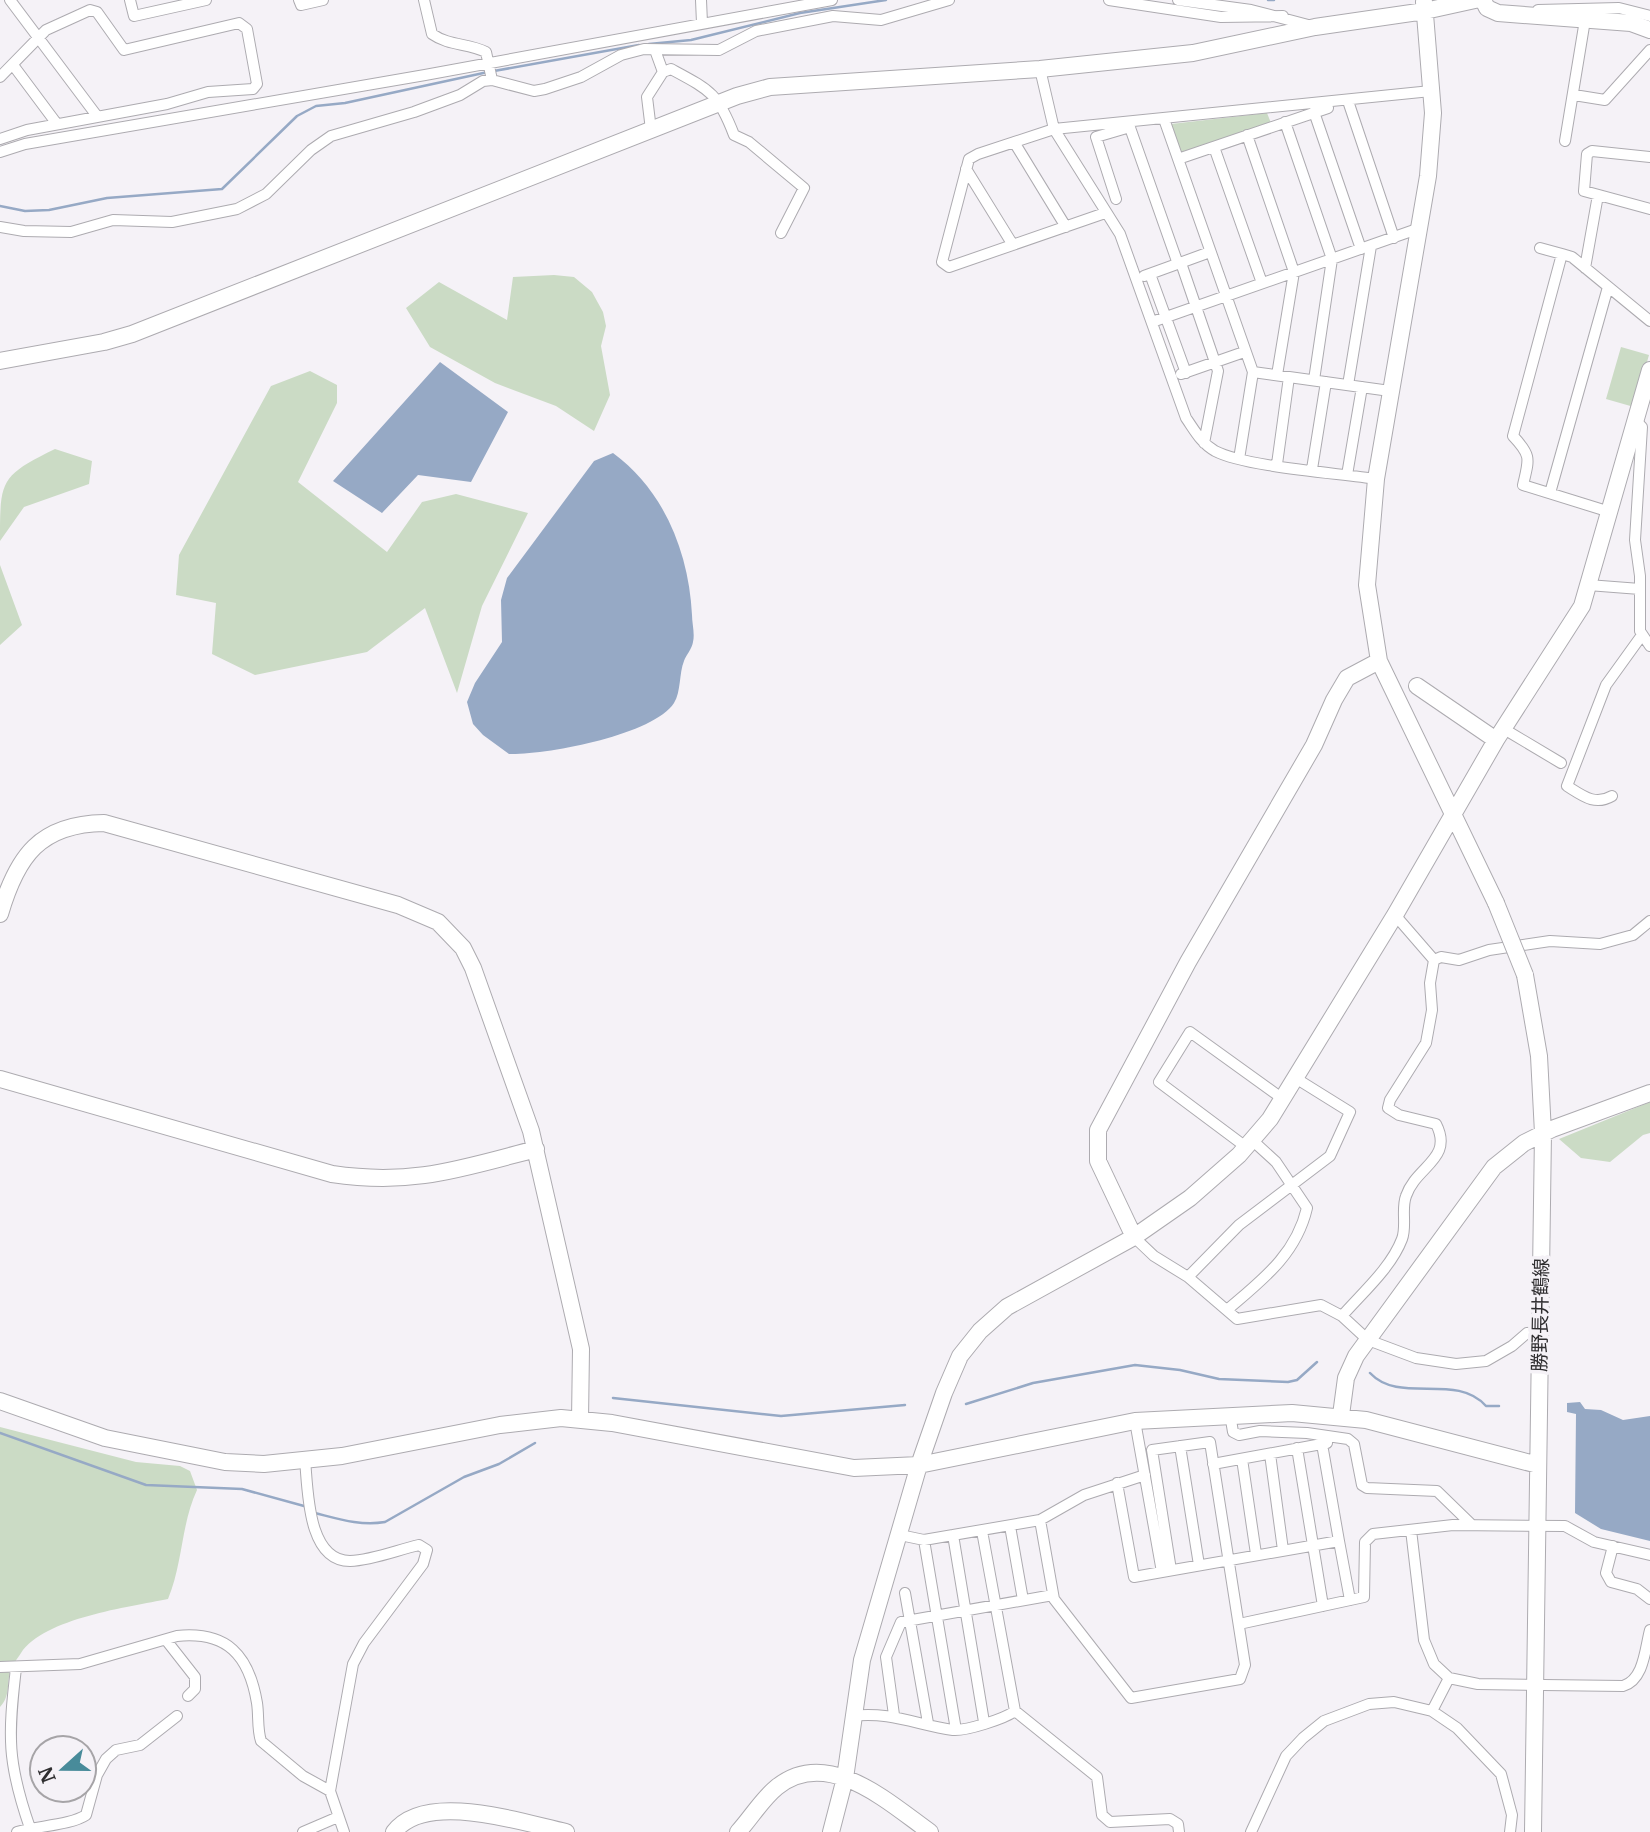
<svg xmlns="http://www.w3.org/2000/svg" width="1650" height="1832" viewBox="0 0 1650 1832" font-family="Merriweather,'Noto Sans JP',serif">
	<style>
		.green { fill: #cbdbc5 }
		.water { fill: #96a9c5 }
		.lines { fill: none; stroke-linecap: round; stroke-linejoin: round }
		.stream { stroke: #96a9c5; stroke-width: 2.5 }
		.street-casing { stroke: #adabb0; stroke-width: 12 }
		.secondary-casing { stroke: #adabb0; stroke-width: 18 }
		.street { stroke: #fff; stroke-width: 10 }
		.secondary { stroke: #fff; stroke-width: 16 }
		.secondary-bridge-casing { stroke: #adabb0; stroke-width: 18; stroke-linecap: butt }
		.secondary-bridge { stroke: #fff; stroke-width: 16 }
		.labels { text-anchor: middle; stroke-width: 7; stroke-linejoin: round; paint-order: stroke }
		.street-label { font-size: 19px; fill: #2f2e30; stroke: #f5f2f7 }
	</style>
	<rect width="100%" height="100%" fill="#f5f2f7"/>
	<path class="green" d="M 1267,113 L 1271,123 L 1181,152 L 1171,124 Z
		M 554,275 L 574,277 L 592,292 L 603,312 L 606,326 L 601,346 L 610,395 L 594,431 L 556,406 L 495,383 L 430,347 L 406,308 L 439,282 L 507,320 L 513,277 Z
		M 1621,347 L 1649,355 L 1634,407 L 1606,399 Z
		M 310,371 L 337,385 L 337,403 L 298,482 L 387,552 L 422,502 L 456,494 L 528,513 L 482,606 L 457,693 L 425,608 L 367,652 L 255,675 L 212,654 L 216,603 L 176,595 L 179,555 L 271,386 Z
		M 55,449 L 92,461 L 89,484 L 24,507 L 0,541 C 0,480 0,476 55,449 Z
		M 0,565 L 22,625 L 0,645 Z
		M 1650,1102 L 1650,1133 L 1643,1135 L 1610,1162 L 1581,1158 L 1559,1139 Z
		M 0,1427 L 136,1462 L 180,1466 L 190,1471 L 197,1490 C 181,1524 183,1563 168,1599 C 129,1607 44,1618 21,1653 C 18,1658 12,1665 10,1671 C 7,1684 10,1697 0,1707 Z"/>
	<path class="water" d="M 440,362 L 508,412 L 471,482 L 418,475 L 382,513 L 333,481 Z
		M 613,453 C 664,490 689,553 692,615 C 692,623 695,634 693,642 C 692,649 686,655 684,661 C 679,673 681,692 674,703 C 653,735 547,755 509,754 L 483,735 L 473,724 L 467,702 L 475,683 L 502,642 L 501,600 L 507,578 L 594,461 Z
		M 1580,1402 L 1585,1409 L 1601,1410 L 1623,1420 L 1650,1416 L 1650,1541 L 1601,1529 L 1575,1513 L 1576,1414 L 1567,1412 L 1567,1403 Z"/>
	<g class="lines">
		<path class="stream" d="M 1268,0 L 1274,0
			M 649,44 L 691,40 L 800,13 L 886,0
			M 494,71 L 639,45
			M 0,206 L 25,211 L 49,210 L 107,198 L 222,189 L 297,116 L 316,106 L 345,103 L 488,72
			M 1370,1373 C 1400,1405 1456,1372 1486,1406 L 1499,1406
			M 613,1398 L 781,1416 L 905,1405
			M 966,1404 L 1033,1383 L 1135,1365 L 1180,1370 L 1219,1379 L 1288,1382 L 1297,1380 L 1317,1362
			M 0,1433 L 146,1485 L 242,1489 L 304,1506
			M 315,1513 C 339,1519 360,1526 385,1522 L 464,1477 L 499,1464 L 535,1443"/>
		<defs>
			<path id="street" d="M 10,0 L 97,116
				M 130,0 L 134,16 L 206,0
				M 299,0 L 301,5 L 323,0
				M 424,0 L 432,34 C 449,46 468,43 486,52 L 492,80
				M 701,0 L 702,23
				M 1109,0 L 1221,17 L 1283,16
				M 1178,0 L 1251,10 L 1312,26
				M 1538,10 L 1619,8 L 1650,16
				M 655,50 L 663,72 L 671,69 C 710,90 718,93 734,135 L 749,142 L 804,188 L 781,233
				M 13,65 L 57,124
				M 1040,69 L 1054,129 L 1120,234 L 1186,418 C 1195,431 1201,443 1215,451 C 1246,467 1337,473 1376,479
				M 0,77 L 46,30 L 90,10 L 97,12 L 124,50 L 239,23 L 247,29 L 257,84 L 253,89 L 208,92 L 167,104 L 27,130 L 0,139
				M 1574,95 L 1605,100 L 1650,50
				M 1348,101 L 1394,238
				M 1314,112 L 1361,249
				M 1164,119 L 1253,372 L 1239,459
				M 1128,122 L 1178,264
				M 1285,122 L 1332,259 L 1314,380
				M 651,130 L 647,97 L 663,72
				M 1247,135 L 1294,272 L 1277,375
				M 1565,141 L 1585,20
				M 1014,142 L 1066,227
				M 1214,147 L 1262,283
				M 0,152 L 25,144 L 425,75 L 832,0
				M 1650,157 L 1592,151 L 1587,154 L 1584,191 L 1650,209
				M 1178,159 L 1328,108
				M 966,169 L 1013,245
				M 1116,199 L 1096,137 L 1130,127
				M 1105,213 L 949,267 L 942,262 L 969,159 L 978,154 L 1054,129 L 1431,91
				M 0,227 L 24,231 L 71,232 L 113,220 L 172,222 L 237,209 L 266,194 L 311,150 L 331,136 L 414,112 L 460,95 L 483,81 L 492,80 L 534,91 L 545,89 L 581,77 L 621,55 L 644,49 L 719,50 L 756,31 L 833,16 L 881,20 L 949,0
				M 1540,248 L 1562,254
				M 1181,263 L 1218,371 L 1204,443
				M 1585,268 L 1598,195
				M 1150,274 L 1186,373
				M 1144,276 L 1210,252
				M 1152,322 L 1420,228
				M 1253,372 L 1390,391
				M 1181,374 L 1244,352
				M 1348,385 L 1371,246
				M 1636,421 L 1642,427 L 1635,540 L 1640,576 L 1640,631 L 1650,646
				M 1277,464 L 1289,377
				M 1312,469 L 1326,382
				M 1347,475 L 1362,387
				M 1550,493 L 1608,287
				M 1610,512 L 1523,485 C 1529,459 1532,456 1513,436 L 1562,254 L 1572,257 L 1650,321
				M 1588,585 L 1640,589
				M 1504,729 L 1561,763
				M 1612,796 C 1595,806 1583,796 1567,786 L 1606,685 L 1642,635
				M 1395,915 L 1434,960
				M 1434,960 L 1441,957 L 1459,960 L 1489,950 L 1550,941 L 1600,944 L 1633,935 L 1650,921
				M 1246,1147 L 1159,1082 L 1190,1032 L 1283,1099
				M 1134,1237 L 1154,1256 L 1188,1277 L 1237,1319 L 1321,1305 L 1342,1316 L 1368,1340 L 1416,1358 L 1456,1364 L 1486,1361 L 1512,1346 L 1527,1333 L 1540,1332
				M 1188,1277 L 1239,1225 L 1330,1156 L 1350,1112 L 1297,1079
				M 1227,1310 C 1262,1280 1296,1255 1307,1208 L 1276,1162 L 1252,1140
				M 1342,1316 C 1362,1293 1391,1268 1402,1239 C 1407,1226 1401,1209 1406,1196 C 1416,1166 1454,1159 1436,1124 L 1399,1115 L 1388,1108 L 1390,1100 L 1426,1043 L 1432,1010 L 1430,983 L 1434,960
				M 1230,1414 L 1233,1432 L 1239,1435 L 1260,1431 L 1307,1433 L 1348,1439 L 1354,1444 L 1362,1485 L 1367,1488 L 1437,1491 L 1472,1525
				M 1135,1421 L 1162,1572 L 1339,1541 L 1322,1444
				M 1180,1446 L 1199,1565
				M 1297,1448 L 1323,1606
				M 1270,1454 L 1283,1550
				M 1242,1459 L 1256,1554
				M 305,1460 C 308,1489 307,1561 350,1561 C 373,1560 397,1550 419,1545 L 427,1550 L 423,1564 L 364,1643 L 353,1664 L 330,1791 L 344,1832
				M 1213,1464 L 1327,1443
				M 1117,1483 L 1134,1577 L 1162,1572
				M 1040,1520 L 1054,1599 L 1131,1698 L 1240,1679 L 1245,1665 L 1210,1442 L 1152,1450 L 1171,1570
				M 1010,1526 L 1023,1600
				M 1411,1530 L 1424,1640 L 1434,1664 L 1449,1678 L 1478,1684 L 1623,1686 C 1644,1680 1645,1649 1650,1630
				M 982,1531 L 1015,1711 L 1097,1777 L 1102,1815 L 1110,1822 L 1170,1819 L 1178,1824 L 1179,1832
				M 900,1535 L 924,1540 L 1040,1520 L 1084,1495 L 1145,1475
				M 953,1535 L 984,1722
				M 924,1540 L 956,1730
				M 1339,1541 L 1350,1600
				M 1613,1546 L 1606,1573 L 1611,1582 L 1637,1589 L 1650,1599
				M 905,1593 L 928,1723
				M 1239,1624 L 1364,1597 L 1365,1542 L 1373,1534 L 1453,1525 L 1565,1526 L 1594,1542 L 1650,1555
				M 166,1640 L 195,1677 L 195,1689 L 188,1696
				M 0,1667 L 80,1664 L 177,1636 C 227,1631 249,1655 257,1703 C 259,1716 257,1729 261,1741 L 303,1776 L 330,1791
				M 16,1668 C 8,1736 7,1762 30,1828
				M 1432,1711 L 1449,1678
				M 894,1715 L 886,1657 L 901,1622 L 1053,1595
				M 852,1716 C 889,1711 918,1725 953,1730 C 966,1731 1004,1719 1015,1711
				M 17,1832 C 37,1826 71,1825 86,1815 L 97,1775 L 106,1759 L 116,1750 L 140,1745 L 177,1716
				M 303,1832 L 338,1817
				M 1251,1832 L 1286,1756 L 1303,1738 L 1324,1721 L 1369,1704 L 1394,1702 L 1432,1711 L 1457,1728 L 1501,1774 L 1512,1815 L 1510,1832"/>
			<path id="secondary" d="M 1483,0 L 1487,8 L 1498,13 L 1631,23 L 1650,30
				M 1424,2 L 1433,113 L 1428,176 L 1376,479 L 1367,585 L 1379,661 L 1496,903
				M 0,361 L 104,342 L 132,334 L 737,96 L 770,87 L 1040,69 L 1193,53 L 1315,27 L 1425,11 L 1475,0
				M 1417,686 L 1496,740
				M 0,914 C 17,856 40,824 104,823 L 398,905 L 438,922 L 463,948 L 473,968 L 531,1131 L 581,1349 L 580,1420
				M 1525,975 L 1539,1056 L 1543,1133 L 1533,1832
				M 0,1079 L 332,1174 C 412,1186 459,1169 536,1149
				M 1134,1237 L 1098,1161 L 1098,1130 L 1188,962 L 1314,745 L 1334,700 L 1347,678 L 1379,661
				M 0,1401 L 105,1438 L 225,1462 L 264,1464 L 342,1456 L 500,1425 L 561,1418 L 612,1423 L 854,1468 L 919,1465 L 1135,1421 L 1292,1413 L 1366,1420 L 1538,1465
				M 1341,1415 L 1346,1378 L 1356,1356 L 1494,1167 L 1524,1143 L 1552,1129 L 1650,1093
				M 394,1832 C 426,1790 523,1823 566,1832
				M 738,1832 C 751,1818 762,1799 777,1787 C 828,1746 889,1803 930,1832
				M 831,1832 L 845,1778 L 862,1660 L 919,1465 L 944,1393 L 960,1356 L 980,1331 L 1007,1307 L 1134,1237 L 1190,1198 L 1239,1155 L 1270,1119 L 1395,915 L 1496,740 L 1582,606 L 1650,370"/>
		</defs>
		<use href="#street" class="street-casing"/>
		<use href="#secondary" class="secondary-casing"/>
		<use href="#street" class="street"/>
		<use href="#secondary" class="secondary"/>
		<defs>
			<path id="secondary-bridge" d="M 1496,903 L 1525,975"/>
		</defs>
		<use href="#secondary-bridge" class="secondary-bridge-casing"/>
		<use href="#secondary-bridge" class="secondary-bridge"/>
	</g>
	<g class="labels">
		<g class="street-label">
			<text transform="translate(1540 1315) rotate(-89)" y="7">勝野長井鶴線</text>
		</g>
	</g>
	<g transform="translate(63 1769) rotate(249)"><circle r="33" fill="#f5f2f7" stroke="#a6a4a7" stroke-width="2"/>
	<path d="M0-5L12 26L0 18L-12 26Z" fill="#488b9a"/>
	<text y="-10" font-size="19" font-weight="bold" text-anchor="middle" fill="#2f2e30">N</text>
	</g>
</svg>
